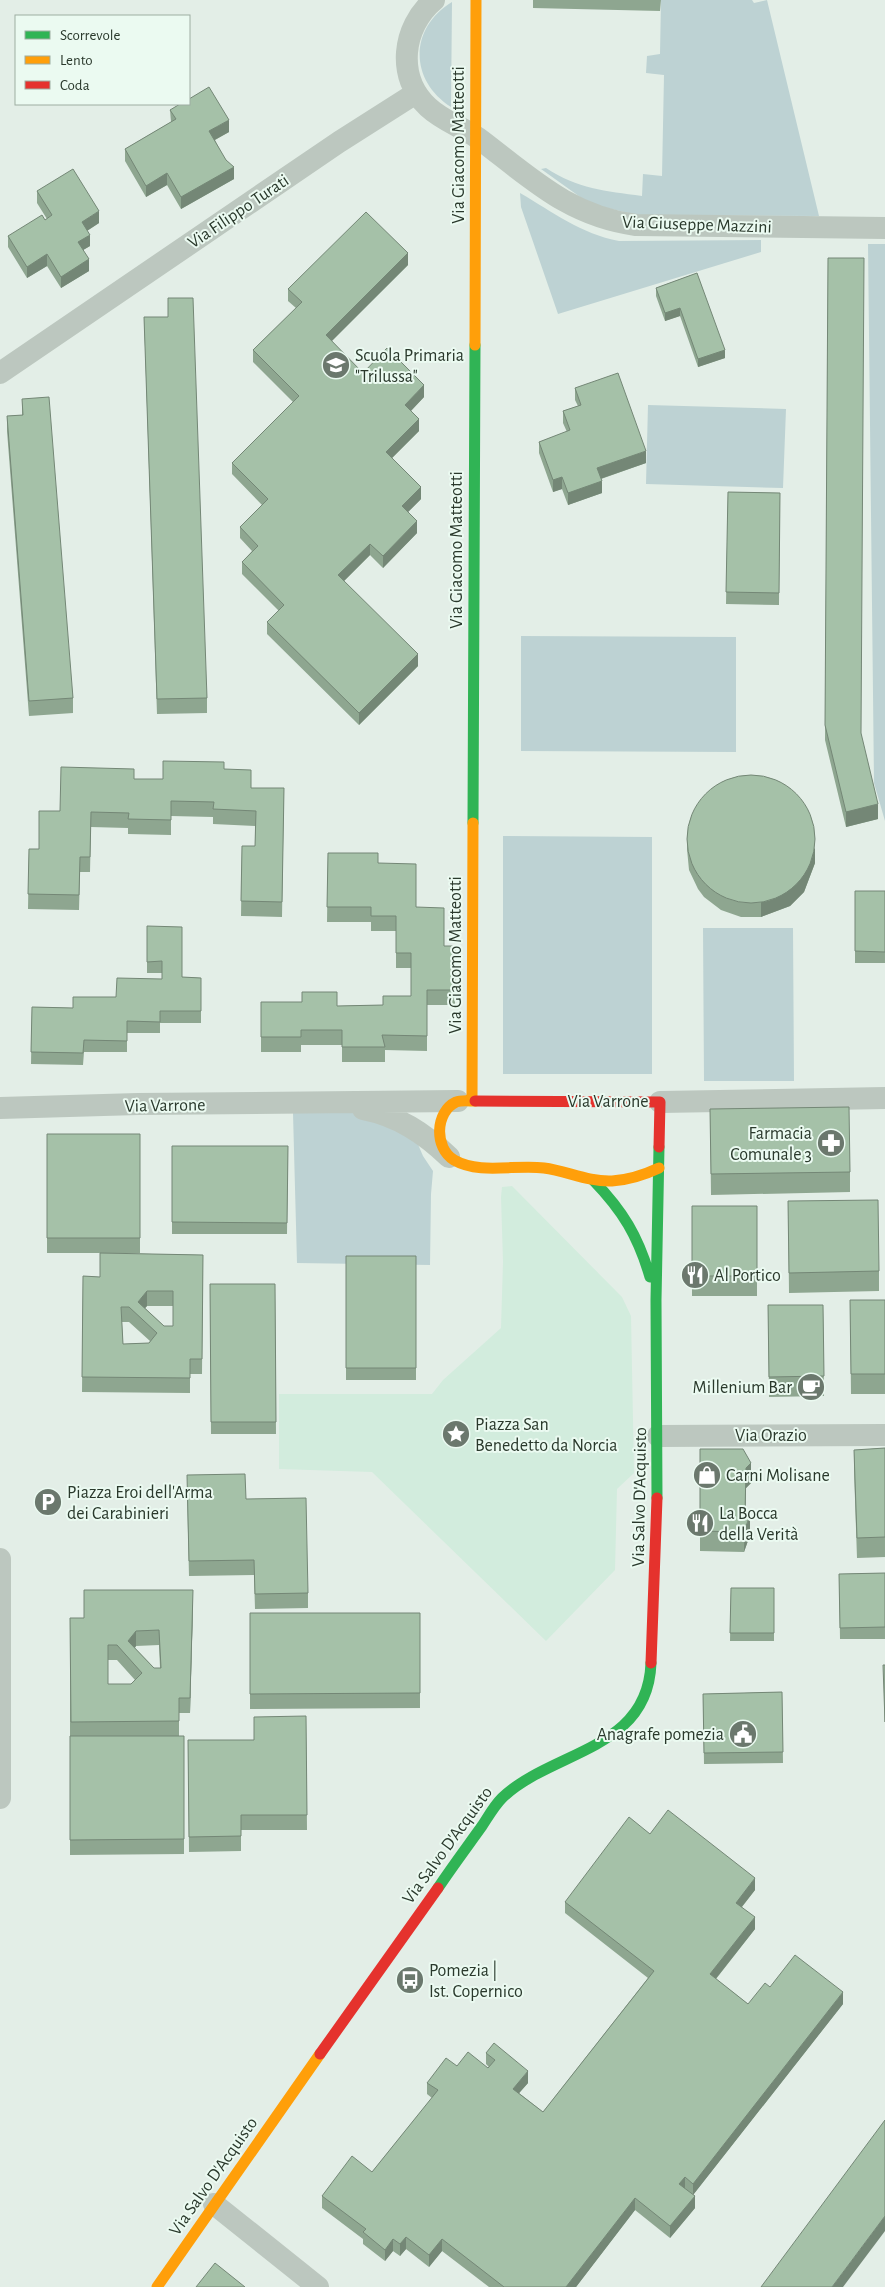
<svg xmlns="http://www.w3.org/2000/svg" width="885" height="2287" viewBox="0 0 885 2287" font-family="'Alegreya Sans',sans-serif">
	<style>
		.green { fill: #bdd2d3 }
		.plaza { fill: #d2ecdd }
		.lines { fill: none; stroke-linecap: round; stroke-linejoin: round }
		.street { stroke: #bcc7bf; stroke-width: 22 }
		.fast { stroke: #30b455; stroke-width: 11 }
		.slow { stroke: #ff9f0a; stroke-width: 11 }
		.jam { stroke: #e5322d; stroke-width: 11 }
		.wall { fill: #8ea690; fill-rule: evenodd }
		.shaded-wall { fill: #748776 }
		.building { fill: #a5c1a8; stroke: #748776; fill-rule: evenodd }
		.labels { text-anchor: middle; stroke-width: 4; stroke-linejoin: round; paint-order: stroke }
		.street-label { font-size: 18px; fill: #2a392c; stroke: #ebfaf1 }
		.poi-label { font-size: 18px; fill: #2a392c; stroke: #ebfaf1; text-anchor: start }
	</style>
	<rect width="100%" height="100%" fill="#e3eee7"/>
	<path class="green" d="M 661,0 L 752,0 L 754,3 L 767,0 L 819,216 L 637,215 L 590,204 L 541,169 L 546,168 C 578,189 605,191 642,196 L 643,174 L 662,176 L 664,75 L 646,73 L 647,56 L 660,54 Z
		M 452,2 L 451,107 C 409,80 409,28 452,2 Z
		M 520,193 C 553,212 581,234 619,241 L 761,240 L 761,252 L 558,314 L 521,207 Z
		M 868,244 L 885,244 L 885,821 L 874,783 Z
		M 648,405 L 786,409 L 783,488 L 646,484 Z
		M 521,636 L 736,637 L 736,752 L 521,751 Z
		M 503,836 L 652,837 L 652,1074 L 503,1074 Z
		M 703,928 L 793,928 L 794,1081 L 704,1081 Z
		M 293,1113 L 366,1113 L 417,1142 L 423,1156 L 433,1171 L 431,1194 L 430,1265 L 297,1263 Z"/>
	<path class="plaza" d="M 512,1186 L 622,1297 L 631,1316 L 634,1473 L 617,1489 L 615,1570 L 546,1641 L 372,1472 L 279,1469 L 279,1394 L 432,1394 L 443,1380 L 501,1328 L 503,1262 L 501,1197 L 502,1187 Z"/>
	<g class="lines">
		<path class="street" d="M 434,0 C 402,27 396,77 428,107 C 444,122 465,128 482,141 C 533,180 570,216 636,225 L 885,228
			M 0,373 L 339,142 L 416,93
			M 660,1102 L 885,1098
			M 0,1108 L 138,1104 L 458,1101
			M 363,1109 C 398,1116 424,1133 449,1157
			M 658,1436 L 885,1435
			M 0,1559 L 0,1798
			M 214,2204 L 318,2287"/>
		<path class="fast" d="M 473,823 L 475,345
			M 593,1180 C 623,1211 638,1236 650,1277
			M 657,1498 L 656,1300 L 659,1147
			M 438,1888 C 452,1867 467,1847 482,1826 C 488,1817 494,1806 502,1798 C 552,1750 648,1751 651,1663"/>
		<path class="slow" d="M 475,345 L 476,0
			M 472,1101 L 473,823
			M 475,1101 C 469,1101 461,1100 456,1102 C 435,1112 434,1148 454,1160 C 480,1175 516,1164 544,1168 C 567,1171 588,1182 612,1181 C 628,1180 644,1175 659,1168
			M 157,2287 L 320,2054"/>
		<path class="jam" d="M 475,1101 L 660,1102 L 659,1147
			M 651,1663 L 657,1498
			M 320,2054 L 438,1888"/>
	</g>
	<path class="wall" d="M 533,0 L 661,0 L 660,11 L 533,8 Z
		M 170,110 L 229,132 L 215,140 L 234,179 L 181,209 L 167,185 L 146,197 L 125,161 L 125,149 L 171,122 Z
		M 37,191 L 99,223 L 87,231 L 90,246 L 83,250 L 89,271 L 61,288 L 47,266 L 27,278 L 8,247 L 8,236 L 47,219 L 37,203 Z
		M 828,258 L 861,734 L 878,819 L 846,827 L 825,740 Z
		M 408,265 L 331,341 L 363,373 L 424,397 L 411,411 L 419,431 L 392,458 L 421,499 L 408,512 L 417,533 L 383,568 L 370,555 L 344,581 L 418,666 L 359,725 L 267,634 L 267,622 L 279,611 L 242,574 L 242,562 L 252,551 L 240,538 L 240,527 L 262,505 L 232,474 L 232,463 L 293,402 L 253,362 L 253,350 L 296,308 L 288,301 L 288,289 Z
		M 697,273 L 725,358 L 698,367 L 680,316 L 665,321 L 656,296 L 656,288 Z
		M 168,298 L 207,698 L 207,713 L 157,714 L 144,317 L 168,317 Z
		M 575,388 L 646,463 L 601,479 L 602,493 L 568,505 L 562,489 L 553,492 L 539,453 L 539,442 L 567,432 L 563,423 L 563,411 L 578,406 L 575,400 Z
		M 22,399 L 73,698 L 73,713 L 29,716 L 7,431 L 7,416 L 22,415 Z
		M 728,492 L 780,493 L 779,605 L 726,604 Z
		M 224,769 L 251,788 L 284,788 L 282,917 L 241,916 L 242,846 L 255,846 L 255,826 L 213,824 L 213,817 L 171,816 L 171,835 L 128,834 L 128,828 L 91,827 L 90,872 L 80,872 L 79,910 L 28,909 L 29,849 L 39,849 L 60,811 L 134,779 L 163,779 Z
		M 687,834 L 815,863 L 804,892 L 790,906 L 761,917 L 741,917 L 721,910 L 704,897 L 698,889 L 689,870 L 687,849 Z
		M 328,853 L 378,863 L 416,907 L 444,946 L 455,946 L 455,1005 L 427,1005 L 427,1051 L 385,1050 L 385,1062 L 342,1062 L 342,1045 L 301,1045 L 301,1052 L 261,1052 L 261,1002 L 337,1006 L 383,1005 L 411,996 L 411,968 L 396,968 L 396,931 L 371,931 L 371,922 L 327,922 Z
		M 855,891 L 885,891 L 885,963 L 855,963 Z
		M 147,926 L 182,977 L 201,978 L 201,1023 L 160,1023 L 160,1033 L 127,1033 L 127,1052 L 84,1052 L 83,1065 L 31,1064 L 32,1007 L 73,1008 L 116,997 L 162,979 L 162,973 L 147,973 Z
		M 710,1109 L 850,1172 L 850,1192 L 711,1195 Z
		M 47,1134 L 140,1134 L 140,1253 L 102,1253 L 203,1255 L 202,1374 L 190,1374 L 190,1393 L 82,1392 L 83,1276 L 100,1277 L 100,1253 L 47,1253 ZM 147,1306 L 173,1306 L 173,1326 L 164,1326 L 145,1308 ZM 122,1322 L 129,1322 L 150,1341 L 149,1343 L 123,1344 Z
		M 172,1146 L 288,1146 L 287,1234 L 172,1234 Z
		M 788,1201 L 879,1271 L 879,1291 L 789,1293 Z
		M 692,1206 L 757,1206 L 757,1296 L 692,1296 Z
		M 346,1256 L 416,1256 L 416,1380 L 346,1380 Z
		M 210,1284 L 275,1284 L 276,1434 L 211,1434 Z
		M 850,1300 L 885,1300 L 885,1394 L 851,1394 Z
		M 768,1305 L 823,1305 L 824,1396 L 769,1397 Z
		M 885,1448 L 885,1557 L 857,1558 L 854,1470 L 854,1450 Z
		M 700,1449 L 751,1483 L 746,1488 L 745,1514 L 750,1535 L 744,1552 L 700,1551 Z
		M 187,1490 L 246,1499 L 308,1593 L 308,1608 L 255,1609 L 254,1575 L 189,1576 Z
		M 885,1573 L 885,1639 L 840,1639 L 839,1574 Z
		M 731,1588 L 774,1588 L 774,1641 L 730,1641 Z
		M 193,1605 L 190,1713 L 179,1713 L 179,1736 L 184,1736 L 184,1854 L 70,1855 L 70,1618 L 84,1618 ZM 159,1645 L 160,1668 L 154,1668 L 135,1648 L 136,1646 ZM 108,1660 L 117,1660 L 135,1680 L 131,1684 L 108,1684 Z
		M 250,1613 L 420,1613 L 420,1708 L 250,1709 Z
		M 782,1692 L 783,1763 L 704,1764 L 703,1694 Z
		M 306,1716 L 307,1830 L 241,1830 L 241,1851 L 189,1852 L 188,1740 L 254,1740 Z
		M 650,1834 L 755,1890 L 742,1907 L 755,1929 L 716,1979 L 748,2004 L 770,1987 L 843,2004 L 693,2195 L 695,2208 L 670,2238 L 635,2210 L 576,2287 L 489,2287 L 442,2251 L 429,2267 L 406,2249 L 400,2256 L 393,2251 L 385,2261 L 363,2244 L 363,2239 L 322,2208 L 322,2196 L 372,2172 L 432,2098 L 427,2094 L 427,2083 L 457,2066 L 488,2068 L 489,2067 L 486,2064 L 486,2053 L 528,2083 L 519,2093 L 543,2112 L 648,1978 L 565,1913 L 565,1902 Z"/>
	<path class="shaded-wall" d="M 229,120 L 229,132 L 209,143 L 209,131 Z
		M 234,167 L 234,179 L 181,209 L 181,197 Z
		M 167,173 L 167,185 L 146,197 L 146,186 Z
		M 99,211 L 99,223 L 82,234 L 82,222 Z
		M 90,235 L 90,246 L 78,253 L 78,242 Z
		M 408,253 L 408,265 L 326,347 L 326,335 Z
		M 47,254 L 47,266 L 27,278 L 27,267 Z
		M 89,259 L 89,271 L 61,288 L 61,277 Z
		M 680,308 L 680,316 L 665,321 L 665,313 Z
		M 725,350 L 725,358 L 698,367 L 698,359 Z
		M 424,385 L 424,397 L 405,417 L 405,405 Z
		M 419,419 L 419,431 L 386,464 L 386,452 Z
		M 646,451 L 646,463 L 597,480 L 597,468 Z
		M 562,477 L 562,489 L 553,492 L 553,480 Z
		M 602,481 L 602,493 L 568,505 L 568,493 Z
		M 421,487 L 421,499 L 402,518 L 402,506 Z
		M 417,521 L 417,533 L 383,568 L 383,556 Z
		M 370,544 L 370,555 L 338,587 L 338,575 Z
		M 418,654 L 418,666 L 359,725 L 359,713 Z
		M 878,804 L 878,819 L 846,827 L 846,812 Z
		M 815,848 L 815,863 L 804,892 L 790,906 L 761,917 L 761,902 Z
		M 147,1291 L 147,1306 L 138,1316 L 138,1302 Z
		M 751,1463 L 751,1483 L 746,1488 L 745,1530 L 750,1515 L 750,1535 L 744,1552 L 746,1468 Z
		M 193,1590 L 193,1605 L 190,1713 L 190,1698 Z
		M 136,1631 L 136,1646 L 128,1656 L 128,1641 Z
		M 755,1878 L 755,1890 L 736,1914 L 736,1903 Z
		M 755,1917 L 755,1929 L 710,1986 L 710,1974 Z
		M 843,1992 L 843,2004 L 693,2195 L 693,2184 Z
		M 528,2071 L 528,2083 L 513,2100 L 513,2089 Z
		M 685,2177 L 685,2189 L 679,2184 Z
		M 695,2196 L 695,2208 L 670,2238 L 670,2226 Z
		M 635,2198 L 635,2210 L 576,2287 L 566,2287 Z
		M 885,2216 L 885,2231 L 843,2287 L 832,2287 Z
		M 406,2237 L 406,2249 L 400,2256 L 400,2244 Z
		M 393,2239 L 393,2251 L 385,2261 L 385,2250 Z
		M 442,2239 L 442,2251 L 429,2267 L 429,2255 Z"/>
	<path class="building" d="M 209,87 L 229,120 L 209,131 L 226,160 L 234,167 L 181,197 L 167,173 L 146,186 L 125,149 L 176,119 L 170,110 L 180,104 L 189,104 L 189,99 Z
		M 73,169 L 99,211 L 82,222 L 90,235 L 78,242 L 89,259 L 61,277 L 47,254 L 27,267 L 8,236 L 42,215 L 45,220 L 52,215 L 37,191 Z
		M 366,212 L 408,253 L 326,335 L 363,373 L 387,348 L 424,385 L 405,405 L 419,419 L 386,452 L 421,487 L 402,506 L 417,521 L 383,556 L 370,544 L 338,575 L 418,654 L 359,713 L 267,622 L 284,605 L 242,562 L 258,546 L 240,527 L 268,499 L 232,463 L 299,396 L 253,350 L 302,302 L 288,289 Z
		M 828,258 L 864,258 L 861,733 L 878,804 L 846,812 L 825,725 Z
		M 697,273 L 725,350 L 698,359 L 680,308 L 665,313 L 656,288 Z
		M 168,298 L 193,298 L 207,698 L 157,699 L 144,317 L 168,317 Z
		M 618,373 L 646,451 L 597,468 L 602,481 L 568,493 L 562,477 L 553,480 L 539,442 L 570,430 L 563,411 L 581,405 L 575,388 Z
		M 49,397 L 73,698 L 29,701 L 7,416 L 23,415 L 22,399 Z
		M 728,492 L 780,493 L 779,593 L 726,592 Z
		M 163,761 L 224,762 L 224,769 L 251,770 L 251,788 L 284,788 L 282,902 L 241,901 L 242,846 L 255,846 L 256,811 L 213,809 L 214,802 L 171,801 L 171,820 L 128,819 L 129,813 L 91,812 L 90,857 L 80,857 L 79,895 L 28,894 L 29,849 L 39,849 L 39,811 L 60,811 L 61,767 L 134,769 L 134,779 L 163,779 Z
		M687 839a64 64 0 1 1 128 0a64 64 0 1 1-128 0Z
		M 328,853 L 378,853 L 378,863 L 416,864 L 416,907 L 444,908 L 444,946 L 455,946 L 455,990 L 427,990 L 427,1036 L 382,1035 L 385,1047 L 342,1047 L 342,1030 L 301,1030 L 301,1037 L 261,1037 L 261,1002 L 302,1002 L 302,992 L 337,992 L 337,1006 L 383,1005 L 383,996 L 411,996 L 411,953 L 396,953 L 396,916 L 371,916 L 371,907 L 327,907 Z
		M 855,891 L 885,891 L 885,952 L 855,951 Z
		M 147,926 L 182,927 L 182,977 L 201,978 L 201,1011 L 160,1011 L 160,1022 L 127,1021 L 127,1041 L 84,1040 L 83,1053 L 31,1052 L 32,1007 L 73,1008 L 73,997 L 116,997 L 117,978 L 162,979 L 162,961 L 147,962 Z
		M 849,1107 L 850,1172 L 711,1174 L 710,1109 Z
		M 47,1134 L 140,1134 L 140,1238 L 47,1238 Z
		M 172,1146 L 288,1146 L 287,1223 L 172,1222 Z
		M 878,1200 L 879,1271 L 789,1273 L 788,1201 Z
		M 692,1206 L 757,1206 L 757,1276 L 692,1276 Z
		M 100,1253 L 203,1255 L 202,1359 L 190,1359 L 190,1378 L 82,1377 L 83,1276 L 100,1277 ZM 147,1291 L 173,1291 L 173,1326 L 164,1326 L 138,1302 ZM 121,1307 L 129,1307 L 157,1333 L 149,1343 L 123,1344 Z
		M 346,1256 L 416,1256 L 416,1368 L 346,1368 Z
		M 210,1284 L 275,1284 L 276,1422 L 211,1422 Z
		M 850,1300 L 885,1300 L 885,1374 L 851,1374 Z
		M 768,1305 L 823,1305 L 824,1376 L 769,1377 Z
		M 885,1448 L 885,1537 L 857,1538 L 854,1450 Z
		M 700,1449 L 743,1449 L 751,1463 L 746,1468 L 745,1514 L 750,1515 L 744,1532 L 700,1531 Z
		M 245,1474 L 246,1499 L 306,1498 L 308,1593 L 255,1594 L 254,1560 L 189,1561 L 187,1475 Z
		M 885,1573 L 885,1627 L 840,1628 L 839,1574 Z
		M 731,1588 L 774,1588 L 774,1633 L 730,1633 Z
		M 84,1590 L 193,1590 L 190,1698 L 179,1698 L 179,1721 L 71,1722 L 70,1618 L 84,1618 ZM 159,1630 L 161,1668 L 154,1668 L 128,1641 L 136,1631 ZM 108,1645 L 117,1645 L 142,1673 L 131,1684 L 108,1684 Z
		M 250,1613 L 420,1613 L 420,1693 L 250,1694 Z
		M 883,1665 L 885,1665 L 885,1722 Z
		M 782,1692 L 783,1752 L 704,1753 L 703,1694 Z
		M 306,1716 L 307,1815 L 241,1815 L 241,1836 L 189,1837 L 188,1740 L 254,1740 L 254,1717 Z
		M 70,1736 L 184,1736 L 184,1839 L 70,1840 Z
		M 668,1810 L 755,1878 L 736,1903 L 755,1917 L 710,1974 L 748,2004 L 765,1983 L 770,1987 L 795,1955 L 843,1992 L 693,2184 L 685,2177 L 679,2184 L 695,2196 L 670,2226 L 635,2198 L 566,2287 L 504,2287 L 442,2239 L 429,2255 L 406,2237 L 400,2244 L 393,2239 L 385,2250 L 363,2232 L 366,2229 L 322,2196 L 352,2156 L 372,2172 L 438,2090 L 427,2083 L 446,2058 L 457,2066 L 468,2052 L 488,2068 L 495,2060 L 486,2053 L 494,2043 L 528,2071 L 513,2089 L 543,2112 L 654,1971 L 565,1902 L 629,1817 L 650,1834 Z
		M 885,2120 L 885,2216 L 832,2287 L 761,2287 Z
		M 215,2263 L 245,2287 L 196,2287 Z"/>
	<defs>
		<symbol id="school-disc" viewBox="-11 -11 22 22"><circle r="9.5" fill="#6b786d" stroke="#ebfaf1"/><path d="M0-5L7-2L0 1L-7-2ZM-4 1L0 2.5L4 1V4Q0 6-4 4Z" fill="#fff"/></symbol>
		<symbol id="pharmacy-disc" viewBox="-11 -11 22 22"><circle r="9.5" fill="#6b786d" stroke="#ebfaf1"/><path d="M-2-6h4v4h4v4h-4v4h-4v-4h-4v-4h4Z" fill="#fff"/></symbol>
		<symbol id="restaurant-disc" viewBox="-11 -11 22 22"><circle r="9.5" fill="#6b786d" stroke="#ebfaf1"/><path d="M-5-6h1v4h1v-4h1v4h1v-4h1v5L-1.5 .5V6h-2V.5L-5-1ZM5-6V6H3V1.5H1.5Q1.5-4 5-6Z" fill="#fff"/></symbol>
		<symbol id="cafe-disc" viewBox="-11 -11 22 22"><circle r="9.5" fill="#6b786d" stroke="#ebfaf1"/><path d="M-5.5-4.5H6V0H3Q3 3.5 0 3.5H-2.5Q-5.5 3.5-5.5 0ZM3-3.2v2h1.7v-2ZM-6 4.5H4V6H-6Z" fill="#fff"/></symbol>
		<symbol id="sight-disc" viewBox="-11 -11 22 22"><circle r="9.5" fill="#6b786d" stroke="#ebfaf1"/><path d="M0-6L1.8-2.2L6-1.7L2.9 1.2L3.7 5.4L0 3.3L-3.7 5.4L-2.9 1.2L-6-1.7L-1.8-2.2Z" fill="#fff"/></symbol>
		<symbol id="shop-disc" viewBox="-11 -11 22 22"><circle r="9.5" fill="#6b786d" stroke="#ebfaf1"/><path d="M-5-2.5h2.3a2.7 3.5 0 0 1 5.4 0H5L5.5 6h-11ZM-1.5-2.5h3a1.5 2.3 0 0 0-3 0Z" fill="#fff"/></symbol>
		<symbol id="parking-disc" viewBox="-11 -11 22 22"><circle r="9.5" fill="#6b786d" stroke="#ebfaf1"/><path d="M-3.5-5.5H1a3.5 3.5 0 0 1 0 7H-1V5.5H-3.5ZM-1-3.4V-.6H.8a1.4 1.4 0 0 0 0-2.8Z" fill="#fff"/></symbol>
		<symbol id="civic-disc" viewBox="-11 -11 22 22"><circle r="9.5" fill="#6b786d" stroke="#ebfaf1"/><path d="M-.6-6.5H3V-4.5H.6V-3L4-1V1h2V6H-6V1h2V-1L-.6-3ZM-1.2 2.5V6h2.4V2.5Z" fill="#fff"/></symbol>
		<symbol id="bus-disc" viewBox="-11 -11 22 22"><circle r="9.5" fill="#6b786d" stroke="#ebfaf1"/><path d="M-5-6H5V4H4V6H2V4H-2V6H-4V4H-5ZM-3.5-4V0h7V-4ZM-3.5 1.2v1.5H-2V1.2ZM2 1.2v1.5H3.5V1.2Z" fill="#fff"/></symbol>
	</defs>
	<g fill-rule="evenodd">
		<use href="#school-disc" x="320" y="349" width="32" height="32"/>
		<use href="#pharmacy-disc" x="815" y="1127" width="32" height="32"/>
		<use href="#restaurant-disc" x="679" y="1259" width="32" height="32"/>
		<use href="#cafe-disc" x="795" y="1371" width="32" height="32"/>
		<use href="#sight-disc" x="440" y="1418" width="32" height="32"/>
		<use href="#shop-disc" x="691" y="1459" width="32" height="32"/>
		<use href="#parking-disc" x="32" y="1486" width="32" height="32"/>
		<use href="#restaurant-disc" x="684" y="1507" width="32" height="32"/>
		<use href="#civic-disc" x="727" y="1718" width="32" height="32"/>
		<use href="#bus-disc" x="394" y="1964" width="32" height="32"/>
	</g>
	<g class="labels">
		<g class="street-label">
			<text transform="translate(458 145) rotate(-90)" y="6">Via Giacomo Matteotti</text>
			<text transform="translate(238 211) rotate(-34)" y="6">Via Filippo Turati</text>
			<text transform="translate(697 224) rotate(2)" y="6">Via Giuseppe Mazzini</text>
			<text transform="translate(456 550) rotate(-90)" y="6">Via Giacomo Matteotti</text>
			<text transform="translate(455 955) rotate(-90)" y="6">Via Giacomo Matteotti</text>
			<text x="608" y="1107">Via Varrone</text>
			<text transform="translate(165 1105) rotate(-1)" y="6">Via Varrone</text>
			<text x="771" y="1441">Via Orazio</text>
			<text transform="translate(639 1497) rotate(-89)" y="6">Via Salvo D'Acquisto</text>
			<text transform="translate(447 1845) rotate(-54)" y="6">Via Salvo D'Acquisto</text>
			<text transform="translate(213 2176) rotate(-55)" y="6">Via Salvo D'Acquisto</text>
		</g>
		<g class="poi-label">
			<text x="355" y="361">Scuola Primaria<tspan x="355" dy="21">"Trilussa"</tspan></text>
			<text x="812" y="1139" text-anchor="end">Farmacia<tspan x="812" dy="21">Comunale 3</tspan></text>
			<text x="714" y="1281">Al Portico</text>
			<text x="792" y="1393" text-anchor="end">Millenium Bar</text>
			<text x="475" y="1430">Piazza San<tspan x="475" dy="21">Benedetto da Norcia</tspan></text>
			<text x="726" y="1481">Carni Molisane</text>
			<text x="67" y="1498">Piazza Eroi dell'Arma<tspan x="67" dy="21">dei Carabinieri</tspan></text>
			<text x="719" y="1519">La Bocca<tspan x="719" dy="21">della Verità</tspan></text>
			<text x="724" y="1740" text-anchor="end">Anagrafe pomezia</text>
			<text x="429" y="1976">Pomezia |<tspan x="429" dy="21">Ist. Copernico</tspan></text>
		</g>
	</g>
	<rect x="15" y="15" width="175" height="90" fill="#ebfaf1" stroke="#9eada2"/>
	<rect x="25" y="31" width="25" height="8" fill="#30b455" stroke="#9eada2"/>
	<text x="60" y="40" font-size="15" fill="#2a392c">Scorrevole</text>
	<rect x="25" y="56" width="25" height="8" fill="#ff9f0a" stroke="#9eada2"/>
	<text x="60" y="65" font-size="15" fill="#2a392c">Lento</text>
	<rect x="25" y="81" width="25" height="8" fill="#e5322d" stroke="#9eada2"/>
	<text x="60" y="90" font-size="15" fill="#2a392c">Coda</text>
</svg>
